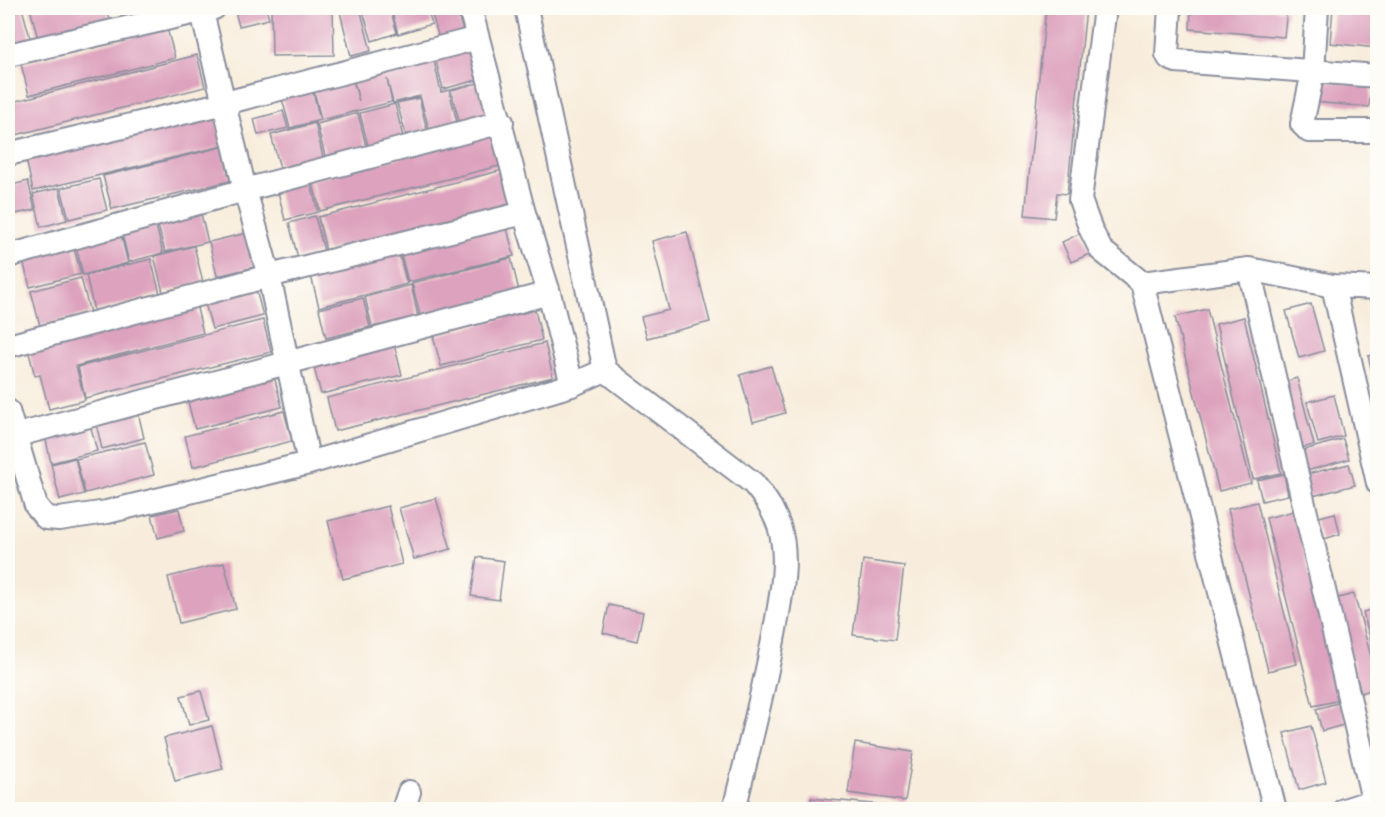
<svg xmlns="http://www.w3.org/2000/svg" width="1385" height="817" viewBox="0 0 1385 817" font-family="Caveat,sans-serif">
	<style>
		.building { fill: #dda2bd }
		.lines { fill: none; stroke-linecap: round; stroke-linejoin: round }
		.minor-casing { stroke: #8a8e9d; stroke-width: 26 }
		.minor { stroke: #fff; stroke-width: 22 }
	</style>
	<rect width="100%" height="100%" fill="#fdfcf7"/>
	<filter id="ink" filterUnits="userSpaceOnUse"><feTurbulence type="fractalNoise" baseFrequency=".0167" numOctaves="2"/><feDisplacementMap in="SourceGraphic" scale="12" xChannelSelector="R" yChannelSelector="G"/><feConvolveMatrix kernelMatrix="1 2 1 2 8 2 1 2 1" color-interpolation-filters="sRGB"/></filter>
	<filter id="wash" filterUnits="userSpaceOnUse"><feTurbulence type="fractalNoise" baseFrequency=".008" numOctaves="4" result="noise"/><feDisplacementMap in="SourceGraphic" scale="24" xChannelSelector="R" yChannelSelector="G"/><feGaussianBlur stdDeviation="1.35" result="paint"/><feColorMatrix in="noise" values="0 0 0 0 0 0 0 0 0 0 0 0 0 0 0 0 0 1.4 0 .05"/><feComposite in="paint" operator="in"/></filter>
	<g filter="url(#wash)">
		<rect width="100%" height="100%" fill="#f8eddc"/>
		<g id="blocks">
			<path class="building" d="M 17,8 L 22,8 L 31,41 L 8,47 L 8,10 Z
				M 30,8 L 107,8 L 110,20 L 38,39 Z
				M 234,8 L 266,8 L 269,19 L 239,26 Z
				M 271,8 L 333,8 L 334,55 L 272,56 Z
				M 339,8 L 360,8 L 371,51 L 351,56 Z
				M 362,8 L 390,8 L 397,33 L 372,41 Z
				M 391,8 L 427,8 L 432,24 L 398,34 Z
				M 430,8 L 456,8 L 464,35 L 440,42 Z
				M 1046,8 L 1086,8 L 1067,194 L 1057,193 L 1054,218 L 1025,215 Z
				M 1191,8 L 1287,9 L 1284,37 L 1190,29 Z
				M 1333,8 L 1377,8 L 1377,48 L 1330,43 Z
				M 167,28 L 175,58 L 29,95 L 21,64 Z
				M 473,47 L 481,79 L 443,89 L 435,57 Z
				M 197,55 L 205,87 L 8,137 L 8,103 Z
				M 433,57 L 441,92 L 449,90 L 457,122 L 429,129 L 420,96 L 393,103 L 387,79 L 392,102 L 321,120 L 313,87 L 352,77 L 359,101 L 353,78 Z
				M 1315,80 L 1371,86 L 1369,107 L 1313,102 Z
				M 482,82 L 490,113 L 459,121 L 451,90 Z
				M 312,87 L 320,120 L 290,128 L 281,95 Z
				M 419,98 L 427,130 L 406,135 L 397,103 Z
				M 395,104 L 403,137 L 368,146 L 360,113 Z
				M 283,111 L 288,128 L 258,135 L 254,119 Z
				M 358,113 L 366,146 L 325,156 L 317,124 Z
				M 215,114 L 223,146 L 33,191 L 26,159 Z
				M 315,123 L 323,157 L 280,168 L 271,135 Z
				M 500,132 L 507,164 L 320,211 L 312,180 Z
				M 222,147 L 230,181 L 112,209 L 103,176 Z
				M 507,169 L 515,203 L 326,251 L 318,217 Z
				M 99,179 L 107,210 L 69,219 L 61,188 Z
				M 310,180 L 318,212 L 285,220 L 277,188 Z
				M 28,181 L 35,210 L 10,215 L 8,203 L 8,186 Z
				M 59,188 L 67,220 L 41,227 L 33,194 Z
				M 200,210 L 208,242 L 165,252 L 157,222 Z
				M 315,216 L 324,251 L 298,258 L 289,223 Z
				M 155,222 L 163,253 L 129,262 L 121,230 Z
				M 506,224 L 514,256 L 408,282 L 400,250 Z
				M 120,231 L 128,263 L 83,275 L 75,242 Z
				M 687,232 L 710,322 L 647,338 L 641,317 L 669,310 L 652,241 Z
				M 1083,232 L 1092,253 L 1071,262 L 1062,242 Z
				M 247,233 L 255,267 L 217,276 L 209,242 Z
				M 73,244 L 81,274 L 30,287 L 22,257 Z
				M 194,246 L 203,282 L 163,292 L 154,256 Z
				M 398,250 L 407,284 L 319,307 L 310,272 Z
				M 511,258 L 519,291 L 420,315 L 412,283 Z
				M 151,259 L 160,294 L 94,311 L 86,275 Z
				M 81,278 L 90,313 L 40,326 L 31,291 Z
				M 411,285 L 418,316 L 372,327 L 365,297 Z
				M 255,286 L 263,316 L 212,329 L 204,299 Z
				M 363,298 L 370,327 L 326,338 L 319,309 Z
				M 196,304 L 203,333 L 76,366 L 85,400 L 49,409 L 40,375 L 35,376 L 27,346 Z
				M 1311,304 L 1324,351 L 1299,358 L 1286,311 Z
				M 1207,309 L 1251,483 L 1219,491 L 1175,317 Z
				M 535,310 L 542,340 L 441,366 L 433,336 Z
				M 1244,317 L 1281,473 L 1253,479 L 1216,324 Z
				M 263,320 L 271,352 L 85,398 L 78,367 Z
				M 545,343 L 553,377 L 335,431 L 327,398 Z
				M 394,344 L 402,375 L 321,394 L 313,364 Z
				M 1377,354 L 1377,390 L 1368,356 Z
				M 771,366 L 785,413 L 753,422 L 740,375 Z
				M 273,372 L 282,407 L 195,429 L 186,394 Z
				M 1297,378 L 1314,445 L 1297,449 L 1280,383 Z
				M 1334,395 L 1344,436 L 1318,443 L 1307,402 Z
				M 137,408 L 144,438 L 102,449 L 95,419 Z
				M 284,411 L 292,441 L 193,467 L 185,436 Z
				M 89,420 L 97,451 L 51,463 L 44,431 Z
				M 1343,439 L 1349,459 L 1303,472 L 1297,452 Z
				M 145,442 L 154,475 L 85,493 L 76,459 Z
				M 75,458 L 84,494 L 60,500 L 51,464 Z
				M 1349,464 L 1355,485 L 1309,497 L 1303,475 Z
				M 1284,474 L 1288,495 L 1262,501 L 1257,480 Z
				M 436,498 L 451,549 L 414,559 L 399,508 Z
				M 1257,502 L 1297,664 L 1268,671 L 1228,509 Z
				M 388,506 L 402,564 L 343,579 L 328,521 Z
				M 179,509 L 184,531 L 158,538 L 152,515 Z
				M 1294,511 L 1341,700 L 1313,706 L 1266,518 Z
				M 1335,513 L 1340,534 L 1321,540 L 1315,518 Z
				M 477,557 L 504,561 L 499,600 L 471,596 Z
				M 863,560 L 904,566 L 895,640 L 853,635 Z
				M 224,563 L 236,609 L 179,623 L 168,577 Z
				M 1354,594 L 1377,679 L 1377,688 L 1361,693 L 1335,599 Z
				M 609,605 L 643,612 L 637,641 L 603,633 Z
				M 1377,608 L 1377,664 L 1363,612 Z
				M 201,691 L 209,720 L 189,725 L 181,696 Z
				M 1341,702 L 1347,724 L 1322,731 L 1316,709 Z
				M 212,726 L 223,769 L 175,781 L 164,738 Z
				M 1311,726 L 1326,782 L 1299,790 L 1284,733 Z
				M 855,743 L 913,752 L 905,801 L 848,793 Z
				M 811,798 L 882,805 L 882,810 L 810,810 Z"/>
		</g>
	</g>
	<g filter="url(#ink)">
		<use href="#blocks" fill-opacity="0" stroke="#8a8e9d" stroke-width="1.5"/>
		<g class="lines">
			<defs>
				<path id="minor" d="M 201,8 L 245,190 L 269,276 L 309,463
					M 470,8 L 524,213 L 549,293 L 572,385
					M 526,8 L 605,370
					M 1105,8 L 1080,200 L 1091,230 L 1101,250 L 1142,283 L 1275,810
					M 1170,8 L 1167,54 L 1169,58 L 1176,61 L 1378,76
					M 1317,8 L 1313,72 L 1302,124 L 1309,131 L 1378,131
					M 8,55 L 214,8
					M 8,154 L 225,103 L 478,38
					M 8,256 L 245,190 L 502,122
					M 1249,269 L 1373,800
					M 1142,283 L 1249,269 L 1333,286 L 1378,288
					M 1333,286 L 1378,483
					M 8,346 L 269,276 L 524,213
					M 8,411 L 36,506 L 46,518 L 59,519 L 107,512 L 309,463 L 572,385 L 605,370 L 753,483 C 764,496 773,509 779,526 C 790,560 780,601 774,635 C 763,694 748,751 734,810
					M 14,436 L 549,293
					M 403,810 L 409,792
					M 1344,810 L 1378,799"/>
			</defs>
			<use href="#minor" class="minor-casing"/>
			<use href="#minor" class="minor"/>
		</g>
	</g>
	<rect width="1385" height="817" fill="none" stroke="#fdfcf7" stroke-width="30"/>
</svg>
